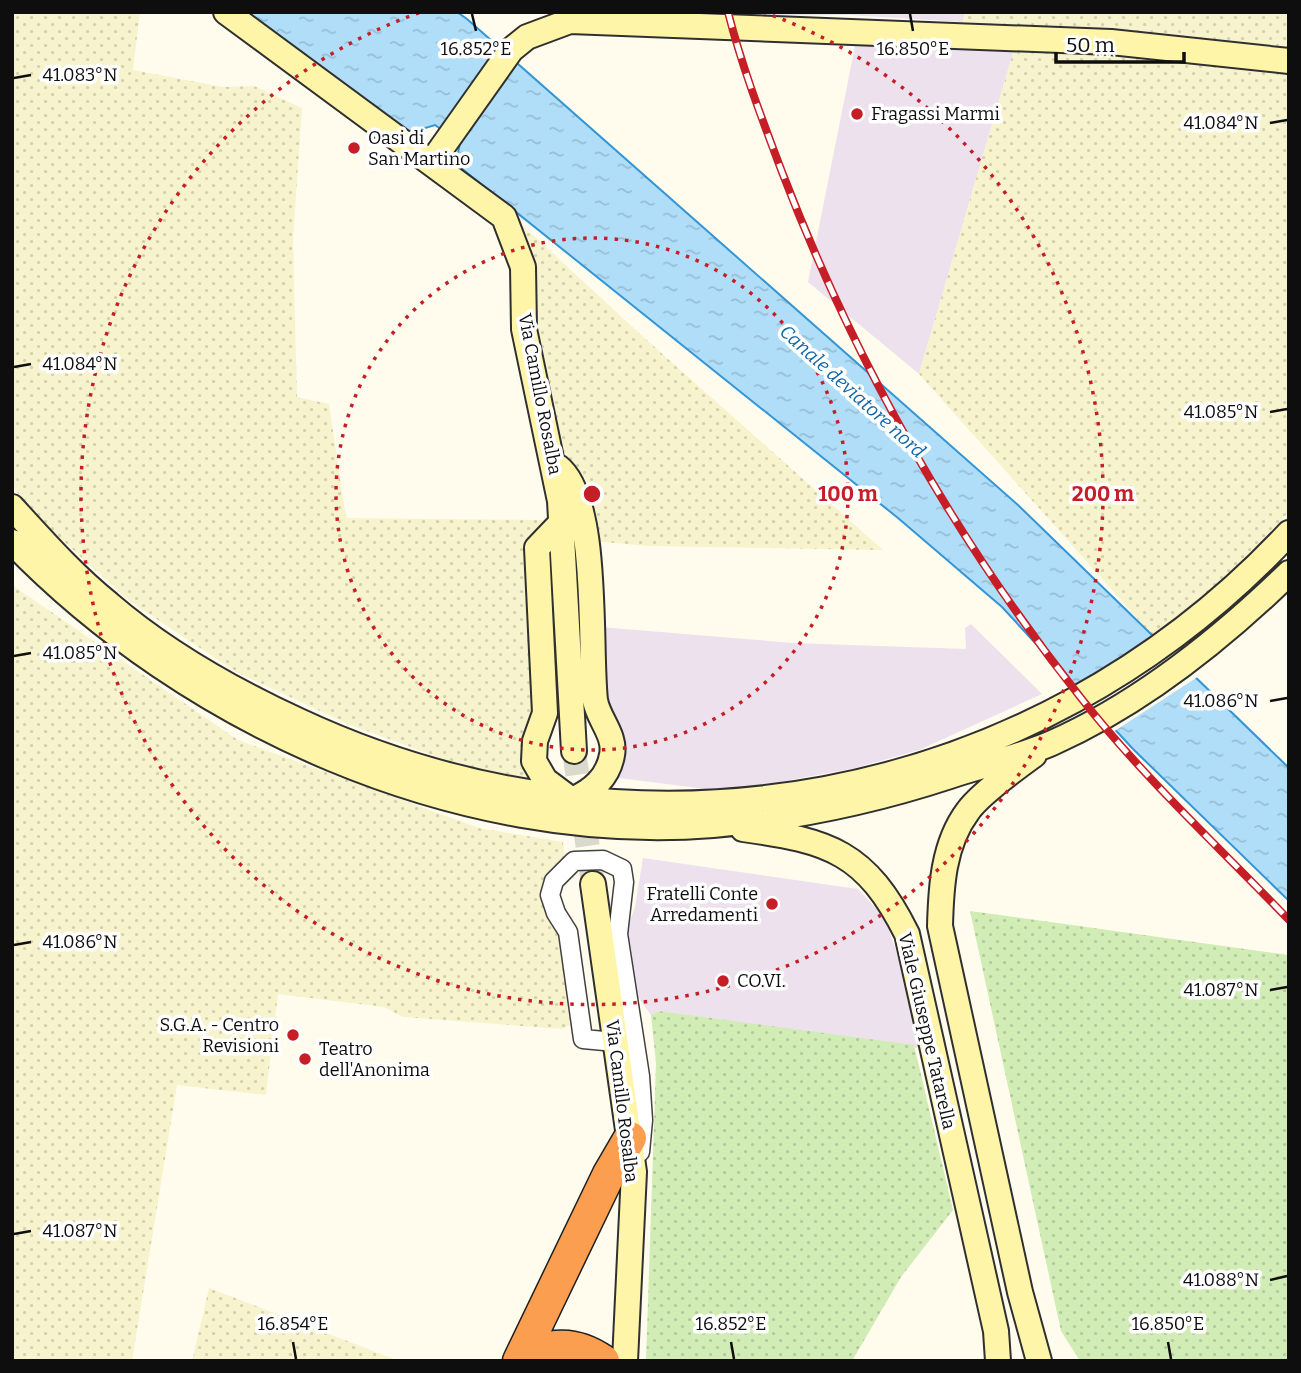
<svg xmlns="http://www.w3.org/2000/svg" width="1301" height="1373" viewBox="0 0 1301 1373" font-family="Bitter,serif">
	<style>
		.industrial { fill: #ece1ed }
		.farmland { fill: url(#farmland-dots) }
		.grass { fill: url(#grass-dots) }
		.water { fill: url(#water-ripples); stroke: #3395d5; stroke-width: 2 }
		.pier { fill: #fffcee }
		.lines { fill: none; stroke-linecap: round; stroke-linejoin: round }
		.secondary-tunnel { stroke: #dbd8cc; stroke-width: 24; stroke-dasharray: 24 12; stroke-linecap: butt }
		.street-casing { stroke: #414141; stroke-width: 21 }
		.secondary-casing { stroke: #303030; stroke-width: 28 }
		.highway-casing { stroke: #1f1f1f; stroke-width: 35 }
		.street { stroke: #fff; stroke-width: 18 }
		.secondary { stroke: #fff5a9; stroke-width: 24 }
		.highway { stroke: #fc9e4f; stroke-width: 32 }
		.rail-casing { stroke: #c61e26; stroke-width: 8 }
		.rail { stroke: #fff; stroke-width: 5; stroke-dasharray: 16; stroke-linecap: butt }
		.ticks { fill: none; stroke: #0e0e0e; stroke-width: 2.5 }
		.ring { fill: none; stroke: #c61e26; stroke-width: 3.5; stroke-dasharray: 3.5 7 }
		.poi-dot { fill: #c61e26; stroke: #fff; stroke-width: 2.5 }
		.labels { text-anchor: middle; stroke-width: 7; stroke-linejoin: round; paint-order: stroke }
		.poi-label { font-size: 18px; fill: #0e0e0e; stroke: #fff; text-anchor: start }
		.street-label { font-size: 18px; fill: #0e0e0e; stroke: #fff }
		.water-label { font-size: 19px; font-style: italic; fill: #1065a7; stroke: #fff }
		.ticks-label { font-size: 18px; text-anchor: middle; fill: #0e0e0e; stroke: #fff; stroke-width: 7; stroke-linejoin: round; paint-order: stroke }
		.centre { fill: #c61e26; stroke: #fff; stroke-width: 3.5 }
		.ring-label { font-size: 21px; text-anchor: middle; font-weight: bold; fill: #c61e26; stroke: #fff; stroke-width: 7; stroke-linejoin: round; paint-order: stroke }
	</style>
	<defs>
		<pattern id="farmland-dots" width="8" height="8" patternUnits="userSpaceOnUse" patternTransform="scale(1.75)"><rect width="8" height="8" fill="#f7f3cd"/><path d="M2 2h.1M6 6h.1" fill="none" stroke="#d3cfaf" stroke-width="1.8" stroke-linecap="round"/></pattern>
		<pattern id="grass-dots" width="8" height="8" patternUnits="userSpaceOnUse" patternTransform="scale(1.75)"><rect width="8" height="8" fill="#d2ecb6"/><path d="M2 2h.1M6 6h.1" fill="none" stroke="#b3c99b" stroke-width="1.8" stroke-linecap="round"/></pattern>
		<pattern id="water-ripples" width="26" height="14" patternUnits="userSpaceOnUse" patternTransform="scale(1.75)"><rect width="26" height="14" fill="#b0def9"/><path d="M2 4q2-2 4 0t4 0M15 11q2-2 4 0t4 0" fill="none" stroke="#96bdd4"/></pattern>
	</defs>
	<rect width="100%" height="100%" fill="#fffcee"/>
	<path class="industrial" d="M 711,12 L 965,12 L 963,22 L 850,15 L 711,16 Z
		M 858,31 L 1015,46 L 919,374 L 808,282 Z
		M 971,624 L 1042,694 L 919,750 L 855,768 L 774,783 L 706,789 L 611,777 L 610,722 L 600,627 L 793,643 L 966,649 L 965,628 Z
		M 643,858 L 858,889 L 885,918 L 902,969 L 920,1048 L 659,1011 L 651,1015 L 638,997 L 627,929 L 635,907 Z"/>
	<path class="farmland" d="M 12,12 L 140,12 L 133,70 L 223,87 L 254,86 L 302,108 L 293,240 L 297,397 L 329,404 L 346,518 L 546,520 L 538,536 L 537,784 L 462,766 L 348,724 L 236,672 L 128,600 L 35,515 L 12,486 Z
		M 965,12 L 1289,12 L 1289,511 L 1266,541 L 1155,638 L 919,374 L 1015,46 L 963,22 Z
		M 523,226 L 650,343 L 883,550 L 648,546 L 593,541 L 591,487 L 551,434 L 531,320 L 536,265 Z
		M 12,585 L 238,740 L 479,828 L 563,842 L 565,857 L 549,870 L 542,894 L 546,911 L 565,945 L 570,1025 L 562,1029 L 403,1017 L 384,1007 L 278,994 L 266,1095 L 177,1085 L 132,1361 L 12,1361 Z
		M 209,1288 L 399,1361 L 192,1361 Z"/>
	<path class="grass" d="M 970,911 L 1289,955 L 1289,1361 L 1080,1361 L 1061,1331 Z
		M 659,1011 L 914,1045 L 953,1210 L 901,1277 L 852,1361 L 646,1361 L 656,1063 L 651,1015 Z"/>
	<path class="water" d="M 248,12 L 457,12 L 467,19 L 1018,505 L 1289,768 L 1289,901 L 1133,749 L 1002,607 L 898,518 L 461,168 L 457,158 L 460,143 L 435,125 L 409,133 L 264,27 Z"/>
	<path class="pier" d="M 1158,636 L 1199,676 L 1113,732 L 1073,688 Z"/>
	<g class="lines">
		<path class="secondary-tunnel" d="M 574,751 L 593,884"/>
		<defs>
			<path id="street" d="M 615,1042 L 583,1039 L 568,932 L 556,913 L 550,895 L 554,881 L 574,861 L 603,860 L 622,869 L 624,882 L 618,934 L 640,1076 L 643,1120 L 640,1152"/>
			<path id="secondary" d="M 226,12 L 504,217 L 523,267 L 524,329 L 560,501 L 574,751
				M 431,163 L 511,50 L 527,37 L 570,21 L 1111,42 L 1289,61
				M 558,467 C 600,500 589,647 595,700 C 598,719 616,735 612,755 C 608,778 592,791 572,800
				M 12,507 C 43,541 73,575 109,604 C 166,653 232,690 299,721 C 638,879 1033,807 1289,533
				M 559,525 L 537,548 L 545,713 L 535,741 L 534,761 L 545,780 L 569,798
				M 12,542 C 187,723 458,845 713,825 C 793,818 874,801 950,776 C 983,765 1020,757 1052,743 C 1140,704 1220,640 1289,573
				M 1034,755 C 1016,768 980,794 968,811 C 943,844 941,888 940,926 L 1020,1292 L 1039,1361
				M 743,829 C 830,841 866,852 907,934 L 996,1331 L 998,1361
				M 593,884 L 634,1172 L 625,1361"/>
			<path id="highway" d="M 519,1361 L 609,1174 L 630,1138
				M 522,1361 C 548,1341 577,1343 603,1361"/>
		</defs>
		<use href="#street" class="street-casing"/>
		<use href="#secondary" class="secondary-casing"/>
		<use href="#highway" class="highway-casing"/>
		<use href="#street" class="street"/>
		<use href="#secondary" class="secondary"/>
		<use href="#highway" class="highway"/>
		<defs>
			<path id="rail" d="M 728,12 C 742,67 762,119 782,172 C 855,362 954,538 1081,698 C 1143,777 1219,847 1289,920"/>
		</defs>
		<use href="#rail" class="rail-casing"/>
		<use href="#rail" class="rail"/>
	</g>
	<path class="ticks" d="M 472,14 L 476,31M 910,14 L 913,31M 14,78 L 31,75M 1270,123 L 1287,120M 14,367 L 31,364M 1270,412 L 1287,409M 14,656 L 31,653M 1270,701 L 1287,698M 14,945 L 31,942M 1270,990 L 1287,987M 14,1234 L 31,1231M 1270,1280 L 1287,1276M 293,1342 L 296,1359M 731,1342 L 734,1359M 1168,1342 L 1171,1359"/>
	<g class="ring">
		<circle cx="592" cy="494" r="256"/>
		<path d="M763 12A511 511 0 1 1 421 12"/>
	</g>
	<g class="poi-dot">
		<circle cx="857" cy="114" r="7"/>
		<circle cx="354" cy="148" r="7"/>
		<circle cx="772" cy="904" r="7"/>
		<circle cx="723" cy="981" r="7"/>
		<circle cx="293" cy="1035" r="7"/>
		<circle cx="305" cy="1059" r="7"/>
	</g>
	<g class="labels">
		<g class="poi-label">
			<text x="871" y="120">Fragassi Marmi</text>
			<text x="368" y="144">Oasi di<tspan x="368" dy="21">San Martino</tspan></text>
			<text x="758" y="900" text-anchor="end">Fratelli Conte<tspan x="758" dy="21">Arredamenti</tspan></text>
			<text x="737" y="987">CO.VI.</text>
			<text x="279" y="1031" text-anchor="end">S.G.A. - Centro<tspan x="279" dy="21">Revisioni</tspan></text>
			<text x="319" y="1055">Teatro<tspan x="319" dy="21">dell'Anonima</tspan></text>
		</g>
		<g class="street-label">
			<text transform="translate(540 394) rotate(79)" y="6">Via Camillo Rosalba</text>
			<text transform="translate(927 1031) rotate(77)" y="6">Viale Giuseppe Tatarella</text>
			<text transform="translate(622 1101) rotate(83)" y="6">Via Camillo Rosalba</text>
		</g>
		<g class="water-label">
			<text transform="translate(853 391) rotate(42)" y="7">Canale deviatore nord</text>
		</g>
	</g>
	<g class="ticks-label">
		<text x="476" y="55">16.852°E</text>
		<text x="913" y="55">16.850°E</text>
		<text x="80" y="81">41.083°N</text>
		<text x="1221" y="129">41.084°N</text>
		<text x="80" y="370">41.084°N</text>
		<text x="1221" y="418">41.085°N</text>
		<text x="80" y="659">41.085°N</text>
		<text x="1221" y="707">41.086°N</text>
		<text x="80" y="948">41.086°N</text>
		<text x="1221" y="996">41.087°N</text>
		<text x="80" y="1237">41.087°N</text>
		<text x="1221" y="1286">41.088°N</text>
		<text x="293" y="1330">16.854°E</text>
		<text x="731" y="1330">16.852°E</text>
		<text x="1168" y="1330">16.850°E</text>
	</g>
	<circle cx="592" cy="494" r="10" class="centre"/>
	<g class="ring-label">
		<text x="848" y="501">100 m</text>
		<text x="1103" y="501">200 m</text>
	</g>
	<rect width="1301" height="1373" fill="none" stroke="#0e0e0e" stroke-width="28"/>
	<path d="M1056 52v10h128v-10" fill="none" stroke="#0e0e0e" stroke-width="3.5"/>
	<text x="1066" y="52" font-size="21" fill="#0e0e0e" stroke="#ffffff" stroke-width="5" paint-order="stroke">50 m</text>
</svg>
